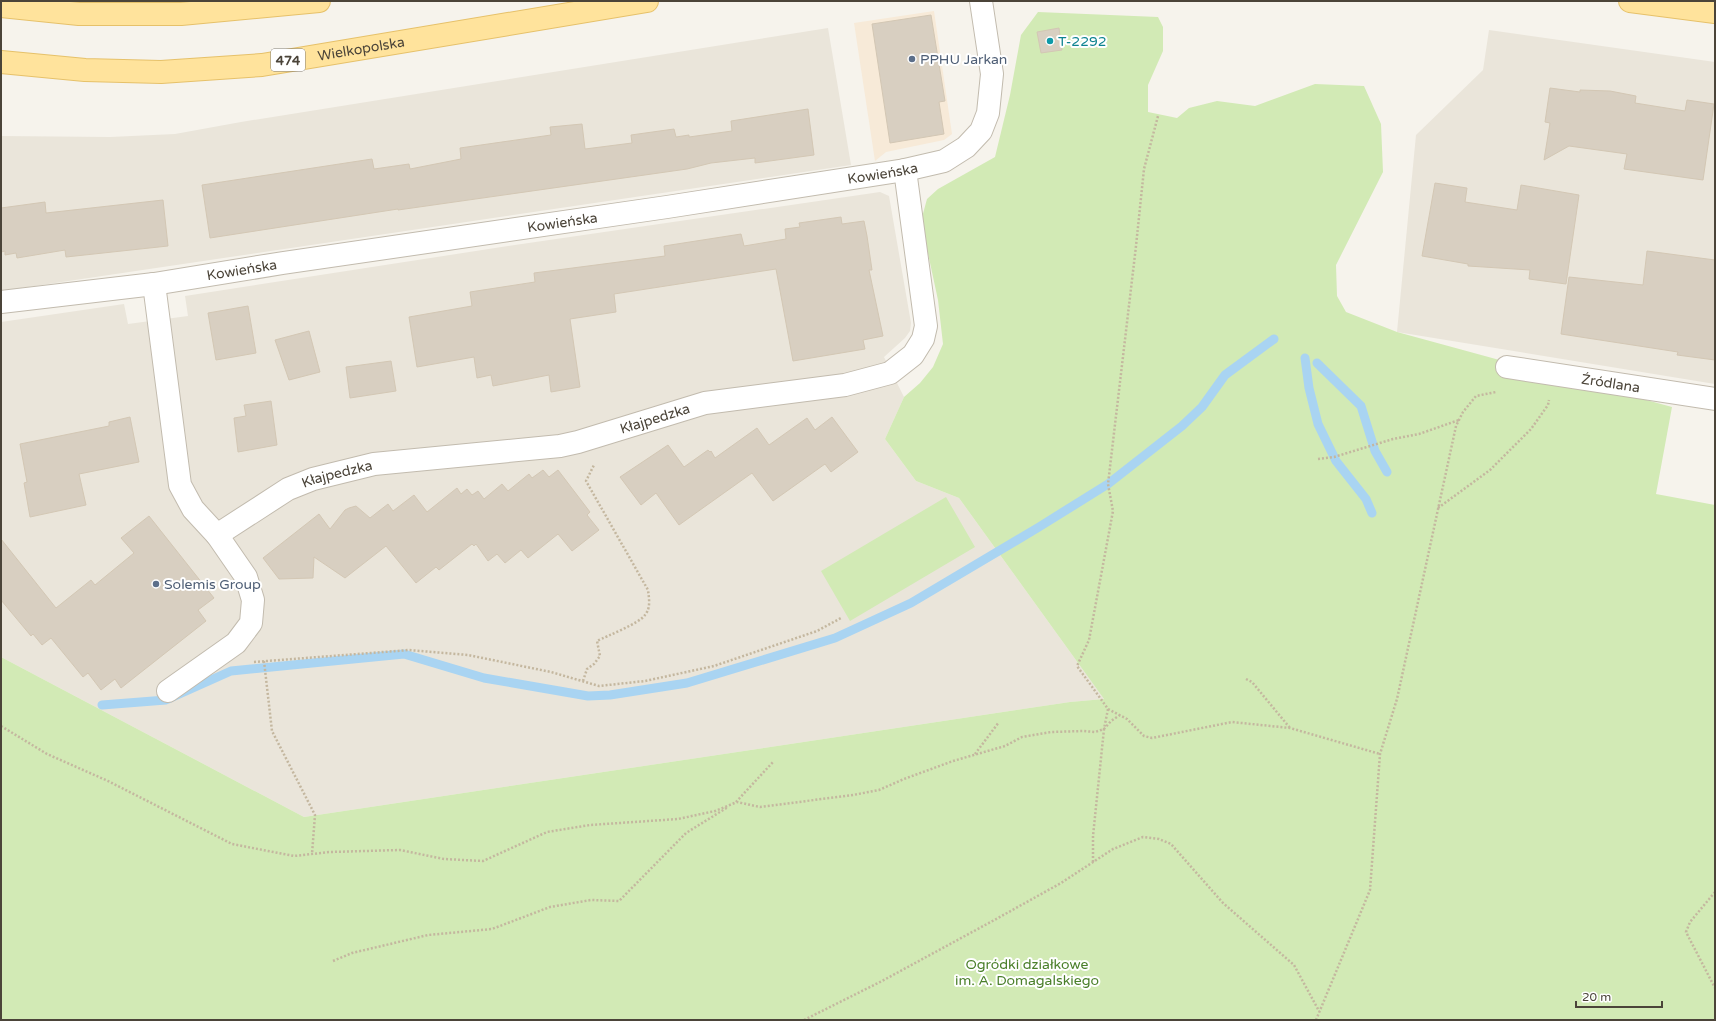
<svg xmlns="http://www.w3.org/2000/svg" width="1716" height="1021" viewBox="0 0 1716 1021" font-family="'Varela Round',sans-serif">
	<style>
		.residential { fill: #eae5da }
		.commercial { fill: #f7ead8 }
		.green { fill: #d2eab5 }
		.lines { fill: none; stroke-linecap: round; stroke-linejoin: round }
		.stream { stroke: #a9d4f2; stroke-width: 9 }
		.building { fill: #d8cfc1; stroke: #d3c7b4 }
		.street-casing { stroke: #c2bbae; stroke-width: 24 }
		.primary-casing { stroke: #e6c16a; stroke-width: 24 }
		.path { stroke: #c4b79f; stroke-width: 2.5; stroke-dasharray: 2 2; stroke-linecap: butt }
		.street { stroke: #fff; stroke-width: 22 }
		.primary { stroke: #ffe39c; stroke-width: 22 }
		.culture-dot { fill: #0f9aa8; stroke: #fff; stroke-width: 1.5 }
		.service-dot { fill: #5c6f8a; stroke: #fff; stroke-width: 1.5 }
		.labels { text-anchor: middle; stroke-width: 4; stroke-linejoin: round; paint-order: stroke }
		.shield { fill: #fff; stroke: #817c74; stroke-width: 1 }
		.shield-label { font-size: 13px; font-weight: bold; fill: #4b4439 }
		.culture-label { font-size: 14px; fill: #0d838f; stroke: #fff; text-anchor: start }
		.street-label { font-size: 14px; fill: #4b4439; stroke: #fff }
		.service-label { font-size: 14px; fill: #4e5e75; stroke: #fff; text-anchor: start }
		.park-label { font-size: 14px; fill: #4a7f2a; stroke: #fff }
	</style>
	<rect width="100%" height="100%" fill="#f6f3ec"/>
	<path class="residential" d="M 828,28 L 851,165 L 1,291 L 1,136 L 110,137 L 175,134 L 241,122 Z
		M 1489,30 L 1715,62 L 1715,384 L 1397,332 L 1416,135 L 1483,70 Z
		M 880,192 L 889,196 L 911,323 L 910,331 L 905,338 L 884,357 L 904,397 L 885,439 L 916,481 L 959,498 L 1104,699 L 1070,702 L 304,817 L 1,657 L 1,322 L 124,304 L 128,324 L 188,316 L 185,296 L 508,246 Z"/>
	<path class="commercial" d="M 934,11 L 952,134 L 944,140 L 886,152 L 875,161 L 854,23 Z"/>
	<path class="green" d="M 1038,12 L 1158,17 L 1163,27 L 1163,51 L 1148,85 L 1148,112 L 1177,118 L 1189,108 L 1217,101 L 1255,106 L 1315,84 L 1364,86 L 1381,124 L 1383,172 L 1336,265 L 1337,296 L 1346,312 L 1397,332 L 1672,407 L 1656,494 L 1715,505 L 1715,1020 L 1,1020 L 1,657 L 304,817 L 1070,702 L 1104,699 L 959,498 L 916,481 L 885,439 L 904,397 L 920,383 L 933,367 L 943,344 L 938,300 L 921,221 L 927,199 L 938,189 L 995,157 L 1010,95 L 1021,35 Z
		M 946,497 L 975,547 L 850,621 L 821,571 Z"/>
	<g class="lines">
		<path class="stream" d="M 1305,358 L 1309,388 L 1318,424 L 1336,461 L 1366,499 L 1372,513
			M 1317,363 L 1361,406 L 1375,451 L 1387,472
			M 102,705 L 166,700 L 231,671 L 404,654 L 484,678 L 588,696 L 610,695 L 687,683 L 835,638 L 911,603 L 1039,527 L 1108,484 L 1182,426 L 1202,407 L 1225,375 L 1274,339"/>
	</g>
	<path class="building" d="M 931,15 L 945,101 L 939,102 L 944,134 L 890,143 L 872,24 Z
		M 1059,28 L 1062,50 L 1041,53 L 1037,32 Z
		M 1550,88 L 1580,92 L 1580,90 L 1610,91 L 1636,96 L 1635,103 L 1685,111 L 1687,100 L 1714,104 L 1703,180 L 1624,169 L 1627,154 L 1569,146 L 1544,160 L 1550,123 L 1545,122 Z
		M 808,109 L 814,155 L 755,163 L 755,158 L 711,163 L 687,169 L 398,210 L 398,209 L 210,238 L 202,185 L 372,159 L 374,169 L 409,164 L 410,169 L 461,159 L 460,148 L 551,135 L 550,127 L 582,124 L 585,149 L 632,143 L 631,135 L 674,129 L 676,137 L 689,135 L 689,137 L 732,131 L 731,121 Z
		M 1435,183 L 1467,188 L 1465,202 L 1517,210 L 1521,185 L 1579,195 L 1566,284 L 1529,279 L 1530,270 L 1468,266 L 1468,264 L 1422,256 Z
		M 163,200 L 168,246 L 66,257 L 65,250 L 17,258 L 16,253 L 5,255 L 5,251 L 1,252 L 1,208 L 45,202 L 46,213 Z
		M 841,217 L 842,224 L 864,221 L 867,236 L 872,270 L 869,270 L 883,336 L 863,340 L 865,349 L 793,361 L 776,269 L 614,294 L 616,312 L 570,319 L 580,387 L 551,392 L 549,375 L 493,386 L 491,375 L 477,378 L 474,357 L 417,367 L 409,317 L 472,306 L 470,292 L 535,282 L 534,273 L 665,256 L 664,246 L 741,234 L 744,246 L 786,239 L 785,229 L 800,227 L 799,223 Z
		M 1647,251 L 1715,260 L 1715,360 L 1677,355 L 1678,352 L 1561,334 L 1569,277 L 1643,285 Z
		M 248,306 L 256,353 L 216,360 L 208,313 Z
		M 309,331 L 320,372 L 289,380 L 275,340 Z
		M 391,361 L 396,391 L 350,398 L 346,367 Z
		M 271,401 L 277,445 L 238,452 L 234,418 L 246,416 L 244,405 Z
		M 130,417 L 139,462 L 79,474 L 86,505 L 30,517 L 24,483 L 27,482 L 20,444 L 109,426 L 109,422 Z
		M 832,417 L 858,452 L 831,472 L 825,464 L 773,501 L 752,473 L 679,525 L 656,493 L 641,505 L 620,477 L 668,445 L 684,467 L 708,450 L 710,452 L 711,451 L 715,458 L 757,428 L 769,445 L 807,418 L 815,430 Z
		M 543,470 L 549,477 L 558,470 L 590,512 L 587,515 L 599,530 L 572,551 L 558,534 L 528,558 L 521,550 L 505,563 L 497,554 L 488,561 L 476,544 L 474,546 L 472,544 L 439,570 L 436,567 L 416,583 L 386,546 L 345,578 L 314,557 L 313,578 L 279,579 L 263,558 L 319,514 L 330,529 L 345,510 L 349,508 L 356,506 L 370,518 L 388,504 L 393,511 L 414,495 L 427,512 L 457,488 L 461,494 L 467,489 L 472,495 L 478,491 L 484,499 L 502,484 L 508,491 L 529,474 L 532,478 Z
		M 149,516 L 214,598 L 198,610 L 206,621 L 121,688 L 115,679 L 101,690 L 88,673 L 83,677 L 51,638 L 42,645 L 33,634 L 31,636 L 1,600 L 1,539 L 56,608 L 91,580 L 95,585 L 134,553 L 121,538 Z"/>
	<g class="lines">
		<defs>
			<g id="street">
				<path d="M 154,284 L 180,485 L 193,509 L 217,535 L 246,577 L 253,600 L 251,623 L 236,643 L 168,691"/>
				<path id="s1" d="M 1,302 L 154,284 L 283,263 L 667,207 L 905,170 L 944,161 L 966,147 L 981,131 L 988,113 L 992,74 L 981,1"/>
				<path id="s2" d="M 1507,367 L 1715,399"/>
				<path id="s3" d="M 217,535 L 288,489 L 313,479 L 374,464 L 560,446 L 578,442 L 705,403 L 845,385 L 890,373 L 913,355 L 923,339 L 926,326 L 905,170"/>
			</g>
			<g id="primary">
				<path d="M 1630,1 L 1715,12"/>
				<path d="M 1,6 L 79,14 L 181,14 L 319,1"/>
				<path id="s4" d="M 1,62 L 85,70 L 161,72 L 262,65 L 647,1"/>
			</g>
		</defs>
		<use href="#street" class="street-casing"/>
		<use href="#primary" class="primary-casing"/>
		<path class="path" d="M 1318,459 L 1334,457 L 1393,439 L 1419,434 L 1459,420
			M 1438,508 L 1490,470 L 1531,429 L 1548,405 L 1549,400
			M 264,661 L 272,731 L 315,815 L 312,854
			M 254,662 L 409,650 L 468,655 L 551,672 L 599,686 L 645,681 L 714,666 L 817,631 L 841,618
			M 1246,679 L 1252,682 L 1290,728
			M 583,681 L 587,669 L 594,664 L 600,656 L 597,641 C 607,636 640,623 645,615 C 651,608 649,598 648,590 L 586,481 L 594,465
			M 1108,709 L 1127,719 L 1144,736 L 1152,738 L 1232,722 L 1290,728 L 1380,754
			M 1,726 L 47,754 L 108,781 L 232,844 L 294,856 L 330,852 L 400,850 L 444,859 L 483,861 L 547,832 L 590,825 L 678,819 L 715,811 L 737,802 L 760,807 L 853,795 L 879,790 L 904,779 L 953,761 L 1005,746 L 1022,737 L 1051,732 L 1084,731 L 1095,732 L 1104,729 L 1111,721 L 1120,715
			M 975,754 L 999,722
			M 736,802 L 773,762
			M 1093,862 L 1093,836 L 1104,729 L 1108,709 L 1077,666 L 1089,640 L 1113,511 L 1108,484 L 1136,246 L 1144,169 L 1158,116
			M 1715,892 L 1690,922 L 1686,932 L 1715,988
			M 333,961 L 352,953 L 428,935 L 492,929 L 550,907 L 591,900 L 619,901 L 686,833 L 728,807
			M 804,1020 L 882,981 L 998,918 L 1061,883 L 1113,849 L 1143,837 L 1159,839 L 1171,844 L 1223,903 L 1294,965 L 1319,1011
			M 1316,1020 L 1370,890 L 1380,754 L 1397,699 L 1456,426 L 1463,412 L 1476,396 L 1496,392"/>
		<use href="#street" class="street"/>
		<use href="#primary" class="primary"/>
	</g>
	<circle class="culture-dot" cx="1050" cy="41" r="4"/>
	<g class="service-dot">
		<circle cx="912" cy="59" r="4"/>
		<circle cx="156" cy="584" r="4"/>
	</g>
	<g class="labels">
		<rect class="shield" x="271" y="49" width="34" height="22" rx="3"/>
		<g class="shield-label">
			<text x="288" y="65">474</text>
		</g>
		<g class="culture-label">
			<text x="1058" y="46">T-2292</text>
		</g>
		<g class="street-label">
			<text dy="5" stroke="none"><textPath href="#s4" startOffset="362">Wielkopolska</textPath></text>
			<text dy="5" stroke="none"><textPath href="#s1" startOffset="891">Kowieńska</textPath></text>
			<text dy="5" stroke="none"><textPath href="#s1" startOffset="567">Kowieńska</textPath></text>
			<text dy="5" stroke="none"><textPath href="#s1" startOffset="243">Kowieńska</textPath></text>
			<text dy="5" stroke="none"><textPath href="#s2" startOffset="105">Źródlana</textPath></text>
			<text dy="5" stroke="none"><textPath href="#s3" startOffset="460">Kłajpedzka</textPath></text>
			<text dy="5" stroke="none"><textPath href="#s3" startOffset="136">Kłajpedzka</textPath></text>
		</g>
		<g class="service-label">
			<text x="920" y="64">PPHU Jarkan</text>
			<text x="164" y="589">Solemis Group</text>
		</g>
		<g class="park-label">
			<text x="1027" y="969">Ogródki działkowe<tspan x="1027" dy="16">im. A. Domagalskiego</tspan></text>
		</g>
	</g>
	<rect width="1716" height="1021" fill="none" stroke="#4b4439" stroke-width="4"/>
	<path d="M1576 1001v6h86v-6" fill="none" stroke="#4b4439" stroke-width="2"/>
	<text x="1582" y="1001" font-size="12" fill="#4b4439" stroke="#ffffff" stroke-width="3" paint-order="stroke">20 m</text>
</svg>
